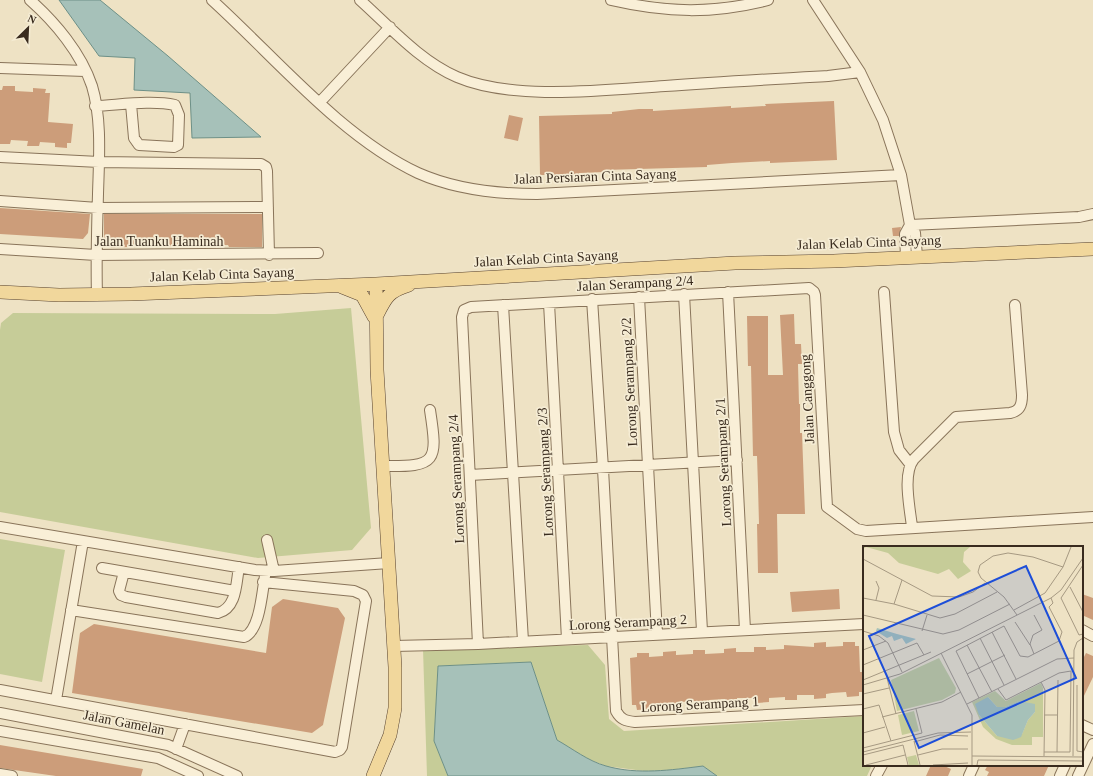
<svg xmlns="http://www.w3.org/2000/svg" width="1093" height="776" viewBox="0 0 1093 776" font-family="'Times New Roman',serif">
	<style>
		.green { fill: #c6cc98 }
		.water { fill: #a6c1b9; stroke: #6d9087 }
		.building { fill: #cc9d7a }
		.lines { fill: none; stroke-linecap: round; stroke-linejoin: round }
		.minor-casing { stroke: #89745a; stroke-width: 12 }
		.major-casing { stroke: #57422f; stroke-width: 14 }
		.minor { stroke: #f9efd7; stroke-width: 10 }
		.major { stroke: #f1d79c; stroke-width: 13 }
		.labels { text-anchor: middle; stroke-width: 3.5; stroke-linejoin: round; paint-order: stroke }
		.street-label { font-size: 14px; fill: #392b1e; stroke: #f5ecd4 }
		.inset-road { fill: none; stroke: #a69982; stroke-width: 1 }
		.view { fill: #1d4ed8; fill-opacity: 0.15; stroke: #1d4ed8; stroke-width: 2 }
		.inset-edge { fill: none; stroke: #392b1e; stroke-width: 2 }
	</style>
	<rect width="100%" height="100%" fill="#eee2c4"/>
	<path class="green" d="M 351,308 L 371,528 L 352,550 L 258,558 L 0,512 L 0,330 L 1,323 L 13,313 L 275,314 Z
		M 0,539 L 65,550 L 42,682 L 0,674 Z
		M 588,645 L 605,665 L 609,719 L 624,731 L 864,716 L 864,765 L 872,765 L 867,776 L 717,776 L 703,766 L 651,772 L 606,766 L 588,759 L 557,740 L 531,662 L 438,666 L 434,741 L 448,776 L 427,776 L 423,649 Z"/>
	<path class="water" d="M 59,0 L 100,0 L 168,56 L 261,137 L 192,138 L 190,93 L 134,90 L 135,58 L 99,56 Z
		M 531,662 L 557,740 C 573,749 588,761 606,766 C 638,775 671,770 703,766 L 717,776 L 448,776 L 434,741 L 438,666 Z"/>
	<path class="building" d="M 3,86 L 15,86 L 15,91 L 33,92 L 33,88 L 46,89 L 45,93 L 50,93 L 48,122 L 73,124 L 71,143 L 67,143 L 67,148 L 55,147 L 55,143 L 40,142 L 39,146 L 27,146 L 28,141 L 11,140 L 10,144 L 0,144 L 0,90 L 2,90 Z
		M 834,101 L 837,160 L 770,163 L 770,161 L 732,163 L 707,165 L 707,167 L 604,170 L 604,172 L 579,173 L 579,175 L 540,175 L 539,116 L 612,114 L 612,112 L 639,109 L 653,109 L 653,111 L 731,106 L 731,108 L 766,106 L 765,104 Z
		M 509,115 L 523,118 L 518,141 L 504,138 Z
		M 0,208 L 90,214 L 88,233 L 83,239 L 0,234 Z
		M 104,214 L 262,214 L 262,247 L 229,247 L 228,245 L 127,246 L 127,247 L 111,248 L 104,239 Z
		M 901,227 L 899,236 L 893,236 L 892,228 Z
		M 794,314 L 795,344 L 801,344 L 802,364 L 798,364 L 799,404 L 800,404 L 800,433 L 802,433 L 805,514 L 777,514 L 778,573 L 758,573 L 757,524 L 759,524 L 758,486 L 757,456 L 753,456 L 751,366 L 748,366 L 747,316 L 768,316 L 768,375 L 783,375 L 780,315 Z
		M 839,589 L 840,609 L 792,612 L 790,592 Z
		M 1082,594 L 1093,598 L 1093,620 L 1082,615 Z
		M 283,599 L 338,608 L 345,618 L 323,725 L 312,733 L 72,693 L 80,633 L 94,624 L 266,653 L 272,607 Z
		M 826,642 L 826,647 L 843,646 L 843,642 L 855,642 L 855,646 L 859,646 L 860,672 L 864,672 L 864,692 L 859,692 L 859,696 L 847,697 L 846,692 L 832,693 L 826,694 L 826,698 L 814,699 L 814,695 L 797,695 L 797,700 L 785,700 L 785,697 L 769,698 L 769,702 L 757,703 L 757,698 L 737,698 L 737,702 L 725,703 L 725,699 L 709,700 L 709,704 L 697,705 L 697,701 L 679,702 L 679,706 L 649,705 L 649,709 L 637,710 L 636,705 L 632,705 L 630,658 L 637,657 L 637,653 L 649,653 L 649,657 L 663,656 L 663,652 L 676,651 L 676,655 L 693,654 L 693,650 L 705,650 L 705,654 L 724,653 L 724,649 L 736,648 L 736,652 L 754,652 L 754,647 L 766,647 L 766,650 L 784,649 L 784,645 L 814,647 L 814,643 Z
		M 1086,653 L 1093,656 L 1093,677 L 1082,700 L 1082,656 L 1084,657 Z
		M 0,745 L 143,769 L 141,776 L 56,776 L 0,768 Z
		M 931,765 L 942,765 L 951,769 L 948,776 L 926,776 Z
		M 988,765 L 1049,765 L 1044,776 L 987,776 L 989,772 L 985,770 Z"/>
	<g class="lines">
		<defs>
			<path id="minor" d="M 30,0 C 55,22 81,53 92,86 C 102,119 99,159 98,194 C 97,228 96,261 97,295
				M 212,0 C 275,57 341,137 418,173 C 454,189 498,194 537,194 L 901,175
				M 360,0 C 390,27 420,61 457,77 C 513,101 604,90 665,86 C 719,82 774,79 828,76 L 860,72
				M 611,0 C 667,13 713,14 768,0
				M 813,0 L 860,72 L 883,120 L 901,175 L 910,225 L 915,233 L 917,256
				M 0,68 L 85,71
				M 320,102 L 390,27
				M 95,106 C 119,105 152,100 175,105 L 179,115 L 178,145 L 174,147 L 139,145 L 134,138 L 131,104
				M 0,157 L 99,162 L 261,164 L 266,167 L 267,171 L 269,255
				M 0,201 L 98,208 L 268,207
				M 910,225 L 1079,217 L 1093,214
				M 0,249 L 96,255 L 318,253
				M 906,257 L 905,234 L 910,225
				M 728,292 L 745,630
				M 884,292 L 894,432 L 899,450 L 910,464
				M 684,294 L 702,631
				M 639,297 L 657,634
				M 592,299 L 603,469 L 616,711 C 621,720 626,721 635,722 L 864,710
				M 549,303 L 567,639
				M 503,305 L 523,641
				M 383,466 C 437,467 438,462 430,410
				M 470,475 L 737,460
				M 0,527 L 255,570 L 274,571 L 389,563
				M 912,527 C 910,508 902,474 914,459 L 956,417 L 1010,413 C 1020,411 1022,405 1022,395 L 1015,305
				M 267,540 L 274,571
				M 102,568 L 235,591
				M 124,572 L 119,591 L 121,595 L 126,597 L 218,613 C 237,608 236,583 239,567
				M 71,610 L 244,637 C 260,631 262,592 265,576
				M 1082,630 L 1093,636
				M 478,644 L 462,317 L 464,310 L 471,307 L 809,288 L 814,292 L 815,295 L 827,507 L 857,529 L 866,531 L 1093,517
				M 394,646 L 478,644 L 864,624
				M 0,690 L 335,752 L 340,750 L 342,747 L 366,601 L 363,595 L 354,591 L 263,582
				M 56,700 L 83,541
				M 0,713 L 168,745 L 237,776
				M 1082,725 L 1093,730
				M 0,731 L 158,758 L 198,776
				M 176,749 L 185,724
				M 0,774 L 12,776
				M 876,776 L 882,765
				M 969,776 L 974,765
				M 1060,776 L 1065,765
				M 1078,776 L 1093,744"/>
			<path id="major" d="M 342,287 L 362,295 L 374,317
				M 0,292 L 59,295 L 131,294 L 376,284 L 735,263 L 834,261 L 1093,249
				M 377,315 C 386,297 389,291 409,285
				M 373,776 L 390,735 L 395,708 L 395,667 L 377,370 L 376,284"/>
		</defs>
		<use href="#minor" class="minor-casing"/>
		<use href="#major" class="major-casing"/>
		<use href="#minor" class="minor"/>
		<use href="#major" class="major"/>
	</g>
	<g class="labels">
		<g class="street-label">
			<text transform="translate(595 176) rotate(-2)" y="5">Jalan Persiaran Cinta Sayang</text>
			<text x="159" y="246">Jalan Tuanku Haminah</text>
			<text transform="translate(869 242) rotate(-2)" y="5">Jalan Kelab Cinta Sayang</text>
			<text transform="translate(546 258) rotate(-3)" y="5">Jalan Kelab Cinta Sayang</text>
			<text transform="translate(222 274) rotate(-2)" y="5">Jalan Kelab Cinta Sayang</text>
			<text transform="translate(635 283) rotate(-3)" y="5">Jalan Serampang 2/4</text>
			<text transform="translate(629 382) rotate(-93)" y="5">Lorong Serampang 2/2</text>
			<text transform="translate(807 399) rotate(-93)" y="5">Jalan Canggong</text>
			<text transform="translate(723 462) rotate(-93)" y="5">Lorong Serampang 2/1</text>
			<text transform="translate(545 472) rotate(-93)" y="5">Lorong Serampang 2/3</text>
			<text transform="translate(456 479) rotate(-93)" y="5">Lorong Serampang 2/4</text>
			<text transform="translate(628 622) rotate(-3)" y="5">Lorong Serampang 2</text>
			<text transform="translate(700 704) rotate(-3)" y="5">Lorong Serampang 1</text>
			<text transform="translate(124 722) rotate(11)" y="5">Jalan Gamelan</text>
		</g>
	</g>
	<g transform="translate(863 546)">
		<rect width="220" height="220" fill="#eee2c4"/>
		<path d="M 0,1 L 107,1 L 101,6 L 100,16 L 108,25 L 95,33 L 86,23 L 75,28 L 36,17 L 25,7 L 3,1 L 0,3 ZM 76,112 L 93,142 L 92,147 L 79,154 L 34,165 L 28,134 ZM 178,137 L 180,142 L 180,191 L 169,191 L 169,199 L 149,199 L 133,193 L 120,181 L 109,156 L 132,145 L 143,155 ZM 125,151 L 134,161 L 142,161 L 156,155 L 172,166 L 165,174 L 159,188 L 134,190 L 116,169 ZM 51,165 L 56,185 L 39,189 L 35,169 ZM 53,209 L 56,219 L 46,219 L 44,211 Z" fill="#c6cc98" fill-rule="evenodd"/>
		<path d="M 14,82 L 34,88 L 53,93 L 43,98 L 39,92 L 31,95 L 29,90 L 24,92 L 13,85 ZM 125,151 L 134,161 L 142,161 L 156,155 L 172,158 L 172,166 L 165,174 L 158,191 L 150,194 L 134,190 L 116,169 L 112,158 Z" fill="#a6c1b9"/>
		<path class="inset-road" d="M 0,13 L 69,50 L 96,51 L 110,46 L 122,37M 220,19 L 198,52 L 216,89 L 220,88M 207,41 L 220,66M 0,52 L 31,58 L 77,72 L 92,68 L 134,46M 13,54 L 16,42 L 13,35M 31,58 L 39,34M 151,64 L 182,47 L 200,21 L 208,1M 0,69 L 80,88 L 96,84 L 147,58M 154,69 L 141,51 L 118,32 L 115,26 L 117,19 L 130,10 L 145,7 L 170,11 L 200,21M 152,76 L 167,99M 0,85 L 16,90 L 25,97 L 39,126M 59,85 L 64,69M 129,86 L 153,133M 117,92 L 141,139M 104,99 L 129,146M 0,104 L 23,95M 78,107 L 109,169 L 109,219M 171,108 L 167,98 L 170,89 L 179,84 L 171,69M 0,119 L 54,97 L 61,109M 104,128 L 142,109M 24,132 L 33,168M 0,134 L 68,106M 178,136 L 182,144 L 181,210M 0,139 L 37,128 L 188,52 L 198,44 L 220,12M 214,139 L 214,205 L 220,206M 135,143 L 143,154 L 196,127 L 208,125M 0,148 L 26,142M 116,152 L 93,105 L 141,80 L 157,110 L 165,111 L 196,95 L 199,86 L 186,61 L 190,57 L 188,52M 104,158 L 194,113 L 211,112M 0,163 L 16,159 L 28,195M 181,169 L 194,169M 19,171 L 79,156 L 98,146M 0,187 L 22,181M 51,195 L 57,219M 51,196 L 77,189 L 105,190M 40,199 L 45,219M 0,202 L 59,187 L 53,163M 0,206 L 75,187 L 108,186M 181,206 L 207,206 L 208,125M 194,206 L 195,134M 0,209 L 40,199M 55,209 L 79,203 L 105,203M 109,210 L 220,211M 210,210 L 211,104 L 214,96 L 220,92M 3,219 L 42,209M 70,219 L 105,217M 114,219 L 115,214 L 220,215"/>
		<path class="view" d="M 163,20 L 213,132 L 56,202 L 6,90 Z"/>
		<rect width="220" height="220" class="inset-edge"/>
	</g>
	<g transform="translate(28 28) rotate(24)" stroke="#f5ecd4" stroke-width="3" paint-order="stroke">
	<path d="M0-3L7 15L0 10L-7 15Z" fill="#392b1e"/>
	<text y="-6" font-size="11" font-weight="bold" text-anchor="middle" fill="#392b1e">N</text>
	</g>
</svg>
